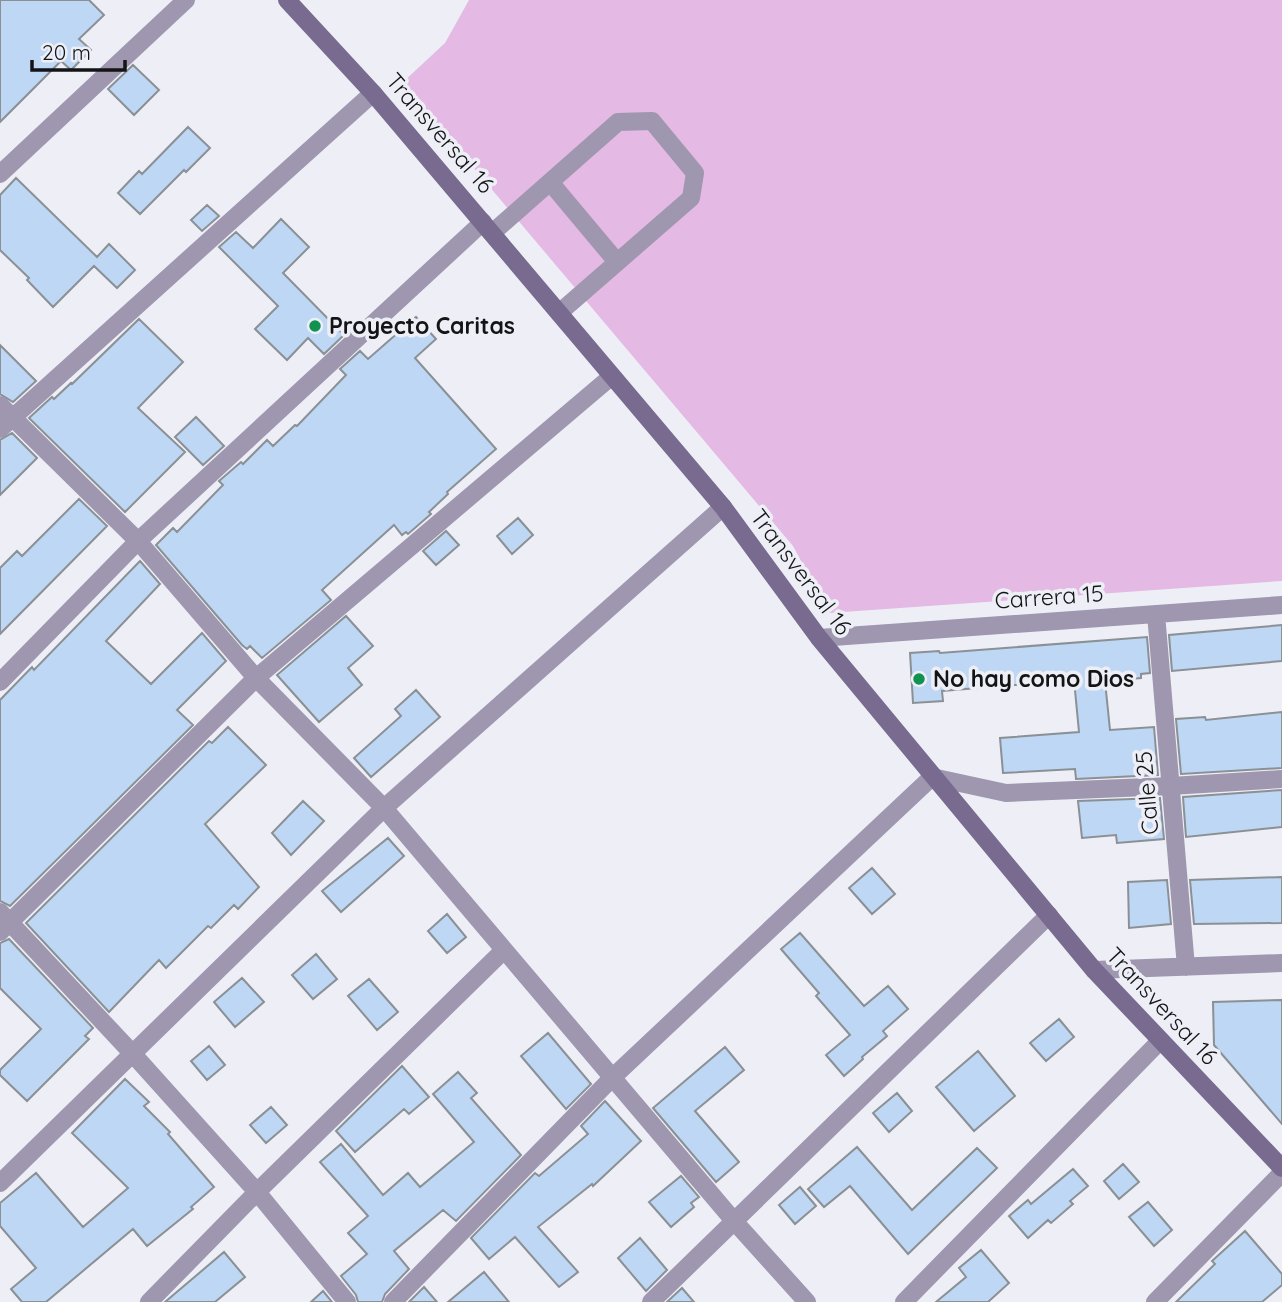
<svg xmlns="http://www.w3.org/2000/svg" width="1282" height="1302" viewBox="0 0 1282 1302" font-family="Quicksand,sans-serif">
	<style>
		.green { fill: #e4b9e4 }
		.building { fill: #bdd7f5; stroke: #8b9095; stroke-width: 2 }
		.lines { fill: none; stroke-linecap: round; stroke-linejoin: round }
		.lane { stroke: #9f96af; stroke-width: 18 }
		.street { stroke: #9f96af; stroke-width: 18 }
		.secondary { stroke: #786b8f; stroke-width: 18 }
		.poi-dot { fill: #119250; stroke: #eeeff6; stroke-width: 2.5 }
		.labels { text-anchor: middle; stroke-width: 7; stroke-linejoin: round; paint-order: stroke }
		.street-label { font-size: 23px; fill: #131416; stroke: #eeeff6 }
		.poi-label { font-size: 23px; font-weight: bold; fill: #131416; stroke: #eeeff6; text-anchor: start }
	</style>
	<rect width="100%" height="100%" fill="#eeeff6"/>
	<path class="green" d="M 469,0 L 1282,0 L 1282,581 L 829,613 L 793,546 L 402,83 L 445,43 Z"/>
	<path class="building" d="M 0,0 L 89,0 L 104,15 L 79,39 L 91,50 L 71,70 L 61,61 L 0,122 Z
		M 133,65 L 159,90 L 134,115 L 108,89 Z
		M 188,127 L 210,148 L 186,172 L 184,170 L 140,214 L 118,193 L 139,171 L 142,174 Z
		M 16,178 L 97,257 L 109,244 L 135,270 L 117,288 L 94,266 L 53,307 L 27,280 L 29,278 L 0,250 L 0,195 Z
		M 207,205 L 219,216 L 202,231 L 191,220 Z
		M 281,219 L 309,247 L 283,273 L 344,335 L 324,354 L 308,338 L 287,360 L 255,329 L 278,306 L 219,247 L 236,232 L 253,248 Z
		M 416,317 L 436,339 L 415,358 L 496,449 L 447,492 L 448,494 L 429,512 L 431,514 L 408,534 L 406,532 L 402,535 L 394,525 L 322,590 L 331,600 L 262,658 L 250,646 L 247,649 L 242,645 L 156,545 L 173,528 L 177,532 L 223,485 L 219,481 L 241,462 L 243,464 L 267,440 L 273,446 L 295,425 L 297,426 L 346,375 L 340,369 L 360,351 L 368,359 Z
		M 139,319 L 183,362 L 138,408 L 185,452 L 125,512 L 29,418 L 52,397 L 54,399 L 71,383 L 72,384 Z
		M 0,345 L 36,381 L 13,402 L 0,394 Z
		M 196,417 L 224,446 L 203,465 L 175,437 Z
		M 12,433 L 37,458 L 0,495 L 0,440 Z
		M 79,499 L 107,526 L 0,634 L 0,568 L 17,551 L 22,556 Z
		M 518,518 L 533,535 L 512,554 L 497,536 Z
		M 446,531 L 459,545 L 436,565 L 423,551 Z
		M 140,561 L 160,584 L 106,641 L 151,684 L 202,633 L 226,661 L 177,710 L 193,725 L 10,906 L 0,901 L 0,700 L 32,667 L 34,670 Z
		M 346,616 L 373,646 L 348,668 L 362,685 L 319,722 L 277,675 Z
		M 1282,625 L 1282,661 L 1172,671 L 1169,635 Z
		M 1147,637 L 1150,673 L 1141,674 L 1141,678 L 1105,681 L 1110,730 L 1154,727 L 1158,775 L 1076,779 L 1075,769 L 1003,773 L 1000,738 L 1079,732 L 1074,680 L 942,691 L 943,701 L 913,703 L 910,653 L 939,651 L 940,653 Z
		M 416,690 L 440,717 L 371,777 L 354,758 L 401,716 L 395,709 Z
		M 1282,712 L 1282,768 L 1181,774 L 1176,719 L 1205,717 L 1206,720 Z
		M 228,727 L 266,765 L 205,824 L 259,887 L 238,909 L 234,905 L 211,928 L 208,926 L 166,968 L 159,960 L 109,1012 L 26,923 L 209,741 L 212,743 Z
		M 1282,790 L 1282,827 L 1186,837 L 1183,797 Z
		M 1160,798 L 1164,839 L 1117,843 L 1116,835 L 1082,838 L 1078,801 Z
		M 303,801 L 324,821 L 291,855 L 272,833 Z
		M 388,838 L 404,856 L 341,912 L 322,891 Z
		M 872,868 L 895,894 L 872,914 L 849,888 Z
		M 1282,877 L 1282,923 L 1194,924 L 1190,880 Z
		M 1167,880 L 1171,924 L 1129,928 L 1128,882 Z
		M 447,914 L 466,937 L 447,953 L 428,931 Z
		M 800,933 L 864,1006 L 888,986 L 908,1009 L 883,1031 L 887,1036 L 862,1057 L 863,1059 L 844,1076 L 826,1055 L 850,1035 L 816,996 L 819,993 L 781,949 Z
		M 9,939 L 93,1028 L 85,1036 L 89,1039 L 27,1101 L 0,1075 L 0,1070 L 41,1029 L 0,988 L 0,943 Z
		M 316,954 L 337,979 L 313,999 L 292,975 Z
		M 242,978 L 264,1002 L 235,1027 L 214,1002 Z
		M 369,979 L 398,1012 L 377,1030 L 348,996 Z
		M 1282,1000 L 1282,1124 L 1214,1045 L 1213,1002 Z
		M 1059,1019 L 1074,1037 L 1046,1061 L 1030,1043 Z
		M 548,1033 L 591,1084 L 566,1109 L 521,1056 Z
		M 209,1046 L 225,1065 L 207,1080 L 191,1061 Z
		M 725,1047 L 744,1070 L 695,1111 L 739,1162 L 716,1182 L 653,1108 Z
		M 978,1051 L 1015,1096 L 974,1131 L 936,1087 Z
		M 402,1066 L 429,1097 L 409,1114 L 404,1109 L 355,1152 L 336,1131 Z
		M 458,1072 L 477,1093 L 471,1098 L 521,1155 L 456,1221 L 443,1210 L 394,1251 L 409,1269 L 385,1294 L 382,1302 L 358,1302 L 356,1295 L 341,1276 L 367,1254 L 348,1233 L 368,1216 L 320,1162 L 341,1144 L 383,1195 L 408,1173 L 420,1187 L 474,1142 L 433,1094 Z
		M 125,1079 L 149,1102 L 144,1106 L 170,1132 L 168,1134 L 214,1187 L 191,1207 L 193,1209 L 147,1246 L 133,1229 L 46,1302 L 22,1302 L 11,1289 L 36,1268 L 0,1226 L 0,1203 L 36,1173 L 83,1227 L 128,1188 L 72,1133 Z
		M 897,1093 L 912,1111 L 889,1132 L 873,1113 Z
		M 605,1101 L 641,1141 L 593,1186 L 592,1184 L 538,1227 L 578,1272 L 559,1287 L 515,1237 L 489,1259 L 471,1238 L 535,1173 L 539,1176 L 588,1134 L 581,1126 Z
		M 271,1107 L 287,1125 L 266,1143 L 250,1125 Z
		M 857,1147 L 912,1210 L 977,1148 L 997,1168 L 908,1254 L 850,1186 L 824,1207 L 808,1189 Z
		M 1123,1164 L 1139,1182 L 1119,1199 L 1104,1181 Z
		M 1073,1169 L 1088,1186 L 1070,1201 L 1073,1204 L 1051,1223 L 1048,1220 L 1028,1238 L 1009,1216 L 1028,1200 L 1031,1204 Z
		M 681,1176 L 699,1197 L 691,1203 L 694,1207 L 671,1227 L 649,1202 Z
		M 800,1187 L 816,1206 L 795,1224 L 779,1205 Z
		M 1148,1202 L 1172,1230 L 1154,1246 L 1129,1217 Z
		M 1245,1231 L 1282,1274 L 1282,1285 L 1262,1302 L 1176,1302 L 1215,1264 L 1212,1261 Z
		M 640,1238 L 667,1270 L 646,1291 L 618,1258 Z
		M 981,1250 L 1009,1283 L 988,1302 L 936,1302 L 966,1277 L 959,1268 Z
		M 224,1252 L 245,1277 L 215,1302 L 165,1302 Z
		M 484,1272 L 509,1302 L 448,1302 Z
		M 424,1287 L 437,1302 L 409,1302 Z
		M 682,1288 L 694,1302 L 667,1302 Z
		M 323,1291 L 332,1302 L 311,1302 Z"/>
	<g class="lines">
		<path class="lane" d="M 550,182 L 617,262
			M 492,233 L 618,122 L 652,121 L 695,173 L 691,198 L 559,313"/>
		<path class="street" d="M 0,174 L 186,0
			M 0,405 L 138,541 L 256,678 L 384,808 L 734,1221 L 807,1302
			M 0,429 L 373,93
			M 1156,614 L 1186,967
			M 819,638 L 1282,605
			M 0,682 L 138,541 L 483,222
			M 0,912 L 132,1053 L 257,1192 L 347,1302
			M 0,932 L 256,678 L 612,376
			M 1094,970 L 1282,963
			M 0,1183 L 384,808 L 723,507
			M 149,1302 L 257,1192 L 504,950
			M 393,1302 L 613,1077 L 932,777 L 1006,793 L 1171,786 L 1282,779
			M 651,1302 L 1049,915
			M 904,1302 L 1160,1041
			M 1155,1302 L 1282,1173"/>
		<path class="secondary" d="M 287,0 L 373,93 L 723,507 L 819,638 L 1094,970 L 1282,1168"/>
	</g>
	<g class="poi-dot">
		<circle cx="315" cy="326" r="7"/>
		<circle cx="919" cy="679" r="7"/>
	</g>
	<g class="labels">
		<g class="street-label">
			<text transform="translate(440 133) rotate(49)" y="8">Transversal 16</text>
			<text transform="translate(801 572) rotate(53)" y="8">Transversal 16</text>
			<text transform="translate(1049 597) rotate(-4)" y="8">Carrera 15</text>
			<text transform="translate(1147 793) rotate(-95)" y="8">Calle 25</text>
			<text transform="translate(1162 1006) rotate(47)" y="8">Transversal 16</text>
		</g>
		<g class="poi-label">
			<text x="329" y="334">Proyecto Caritas</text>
			<text x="933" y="687">No hay como Dios</text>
		</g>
	</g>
	<path d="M32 60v10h93v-10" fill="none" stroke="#131416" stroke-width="3.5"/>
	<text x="42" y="60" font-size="21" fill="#131416" stroke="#eeeff6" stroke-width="5" paint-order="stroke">20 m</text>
</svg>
